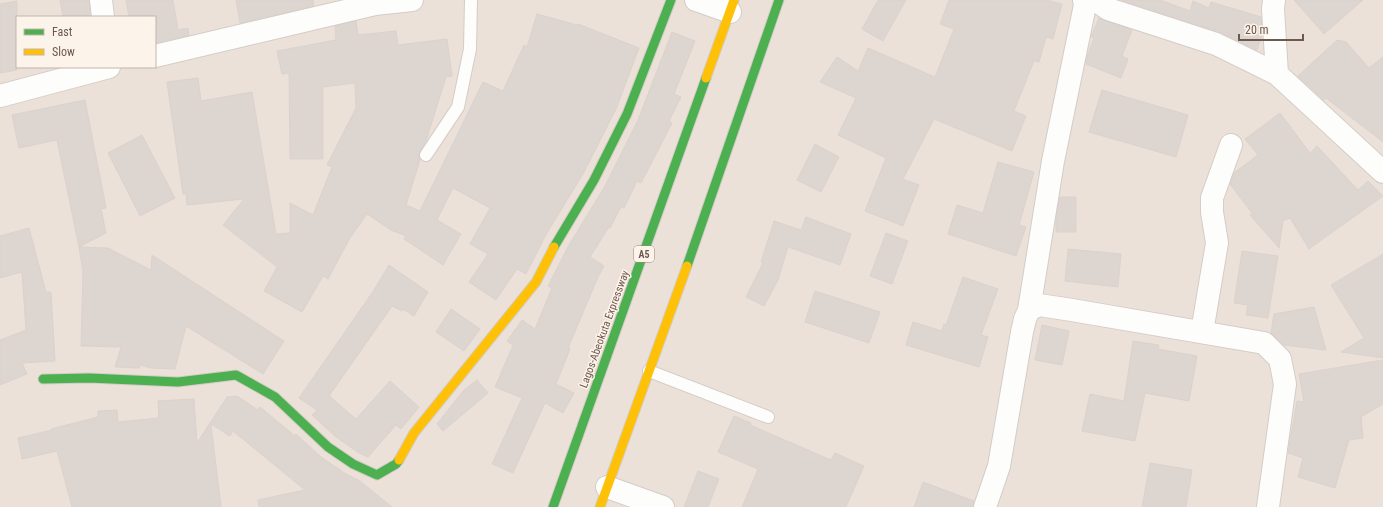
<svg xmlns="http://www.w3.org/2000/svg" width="1383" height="507" viewBox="0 0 1383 507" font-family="'Roboto Condensed',sans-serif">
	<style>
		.residential { fill: #ece1d8; fill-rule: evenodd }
		.building { fill: #ddd5d0; stroke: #dcd2cd }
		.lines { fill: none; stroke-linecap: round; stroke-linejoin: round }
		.lane-casing { stroke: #d3ccc8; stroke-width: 14 }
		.street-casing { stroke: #d3ccc8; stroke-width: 24 }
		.fast-casing { stroke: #d3ccc6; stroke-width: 11 }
		.slow-casing { stroke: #d3ccc6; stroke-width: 11 }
		.lane { stroke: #fdfdfc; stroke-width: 12 }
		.street { stroke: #fdfdfc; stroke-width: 22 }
		.fast { stroke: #4caf50; stroke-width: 9 }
		.slow { stroke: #ffc107; stroke-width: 9 }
		.labels { text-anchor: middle; stroke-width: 3; stroke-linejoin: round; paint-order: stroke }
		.shield { fill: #fcf4ea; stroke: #99867c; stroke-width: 1 }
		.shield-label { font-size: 10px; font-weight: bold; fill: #6e574d }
		.street-label { font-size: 11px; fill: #6e574d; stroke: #fcf4ea }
	</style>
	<rect width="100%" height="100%" fill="#f4efea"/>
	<path class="residential" d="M 0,0 L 1383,0 L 1383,507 L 0,507 ZM 17,17 L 155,17 L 155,67 L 17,67 Z"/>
	<path class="building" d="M 60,0 L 89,0 L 90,17 L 63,17 Z
		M 126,0 L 173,0 L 178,30 L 188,28 L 189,35 L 155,43 L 155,17 L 129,17 Z
		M 236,0 L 313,0 L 314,6 L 240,23 Z
		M 878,0 L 906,0 L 883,41 L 862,29 Z
		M 949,0 L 1047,0 L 1062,4 L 1053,39 L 1046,37 L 1039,62 L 1034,61 L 1014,111 L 1026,116 L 1012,151 L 934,119 L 903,179 L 919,185 L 903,226 L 865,211 L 886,158 L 838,135 L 856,98 L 820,82 L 837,57 L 858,71 L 868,48 L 935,77 L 954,29 L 940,24 Z
		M 1121,0 L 1160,0 L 1190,11 L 1193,1 L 1209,8 L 1211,2 L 1261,17 L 1262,35 L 1257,50 L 1220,32 Z
		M 1294,0 L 1363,0 L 1324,34 Z
		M 17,1 L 17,70 L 0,73 L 0,4 Z
		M 537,14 L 577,25 L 578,24 L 639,48 L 616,109 L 583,174 L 547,233 L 526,274 L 517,269 L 496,300 L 469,282 L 488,254 L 470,244 L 490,208 L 453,188 L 437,220 L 461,234 L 443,265 L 404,239 L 406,236 L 391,230 L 367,214 L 350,238 L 328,279 L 323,276 L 302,312 L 264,291 L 277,267 L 223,225 L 244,199 L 187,205 L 186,193 L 183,194 L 167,82 L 198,78 L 201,101 L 252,92 L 276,234 L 290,233 L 290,203 L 313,215 L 332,167 L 327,165 L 356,108 L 355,83 L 323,87 L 323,159 L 290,159 L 289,73 L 282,74 L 277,51 L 336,40 L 335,26 L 356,21 L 358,35 L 396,31 L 398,45 L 447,39 L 452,76 L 446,77 L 426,141 L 420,151 L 419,155 L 420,160 L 406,205 L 420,211 L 483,82 L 503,91 L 524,45 L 527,47 Z
		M 1099,18 L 1132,30 L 1122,56 L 1128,59 L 1121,78 L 1086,64 L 1088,54 L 1094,38 L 1091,37 Z
		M 672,32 L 695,41 L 674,94 L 681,97 L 669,121 L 672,123 L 641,183 L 637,181 L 624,208 L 621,207 L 610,228 L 609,227 L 590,257 L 604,266 L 598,277 L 568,348 L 570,349 L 556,384 L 574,393 L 563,413 L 545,403 L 513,473 L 492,464 L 522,398 L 495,387 L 513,345 L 507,341 L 522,320 L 535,329 L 552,288 L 548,286 L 569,245 L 605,186 L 638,120 Z
		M 1337,40 L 1346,42 L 1369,68 L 1383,57 L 1383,142 L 1326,98 L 1324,100 L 1298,76 Z
		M 1102,90 L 1188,115 L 1176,157 L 1089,132 Z
		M 85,100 L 106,208 L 101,209 L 106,233 L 79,247 L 57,140 L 19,148 L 12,115 Z
		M 1280,113 L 1310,153 L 1317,146 L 1358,190 L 1368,181 L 1383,196 L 1309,249 L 1290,218 L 1283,221 L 1279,248 L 1250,215 L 1252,213 L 1230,184 L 1234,173 L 1258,155 L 1245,139 Z
		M 142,135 L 175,198 L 140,216 L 108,153 Z
		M 815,144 L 839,157 L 821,192 L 797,180 Z
		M 998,162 L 1034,172 L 1019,225 L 1026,227 L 1016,256 L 948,234 L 957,205 L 983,213 Z
		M 1060,197 L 1076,197 L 1076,232 L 1056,232 L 1056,218 Z
		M 806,217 L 851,234 L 840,265 L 788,247 L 778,280 L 764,306 L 746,297 L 763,263 L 761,262 L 774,221 L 801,230 Z
		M 29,228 L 46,292 L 51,292 L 55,361 L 22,363 L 27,374 L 0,385 L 0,340 L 26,330 L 22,272 L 0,278 L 0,236 Z
		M 886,233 L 908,241 L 892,284 L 870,276 Z
		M 79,247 L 108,248 L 151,270 L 152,255 L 284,341 L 263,374 L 186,326 L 175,369 L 151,368 L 140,365 L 139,368 L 115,367 L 121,347 L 81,346 L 83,272 Z
		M 1068,249 L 1121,254 L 1118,287 L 1065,281 Z
		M 1242,251 L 1278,256 L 1268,318 L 1246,315 L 1248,305 L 1234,303 Z
		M 1383,254 L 1383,358 L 1341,352 L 1364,338 L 1331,285 Z
		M 389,265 L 428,292 L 414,316 L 403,309 L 402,311 L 392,306 L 329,396 L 356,419 L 390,381 L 419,407 L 401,429 L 396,425 L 368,457 L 359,453 L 336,437 L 312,415 L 317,410 L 299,398 L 372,293 Z
		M 963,277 L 998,289 L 981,335 L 988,337 L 979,367 L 906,345 L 913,322 L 942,331 L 944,324 L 946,325 Z
		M 815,291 L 880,312 L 869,343 L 805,322 Z
		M 1314,307 L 1326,350 L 1284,345 L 1271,333 L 1274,314 Z
		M 451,309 L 480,329 L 464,351 L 436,332 Z
		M 1042,325 L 1069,331 L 1062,365 L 1035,360 Z
		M 1133,341 L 1159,345 L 1158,349 L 1197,356 L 1189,401 L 1145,393 L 1135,441 L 1082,431 L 1090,394 L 1124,401 Z
		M 1383,360 L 1383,404 L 1361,417 L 1363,438 L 1349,440 L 1335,488 L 1298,477 L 1303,458 L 1288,453 L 1297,401 L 1304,402 L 1299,374 Z
		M 477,380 L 488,393 L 443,431 L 437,424 L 464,390 Z
		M 237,396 L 258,410 L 260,407 L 295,436 L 296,434 L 321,457 L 346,474 L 360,481 L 392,507 L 259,507 L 258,500 L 305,490 L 233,431 L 230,436 L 211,424 L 221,507 L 72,507 L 57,451 L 22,459 L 18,438 L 52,430 L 51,429 L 98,417 L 98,411 L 117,410 L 118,422 L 159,418 L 158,401 L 194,399 L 197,443 L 227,397 Z
		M 734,416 L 751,423 L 750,425 L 831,460 L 835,453 L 864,466 L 846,507 L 742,507 L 758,469 L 718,452 Z
		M 1150,463 L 1192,470 L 1186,507 L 1142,507 Z
		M 698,471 L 719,479 L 708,507 L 684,507 Z
		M 923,482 L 974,501 L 973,507 L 914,507 Z"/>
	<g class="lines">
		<defs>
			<path id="lane" d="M 426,155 L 458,107 L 470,49 L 471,0
				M 649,371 L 768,417"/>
			<path id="street" d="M 101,0 L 103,17
				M 696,0 L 730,12
				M 1095,0 L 1108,9 L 1216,44 L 1277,74 L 1383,172
				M 1274,0 L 1273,9 L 1277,74
				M 155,56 L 375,4 L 412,0
				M 0,96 L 109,67
				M 1029,310 L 1053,161 L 1085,5 L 1084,0
				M 1202,332 L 1217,243 L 1212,212 L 1212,198 L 1231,145
				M 607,487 L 663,507
				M 985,507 L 999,466 L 1022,332 L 1025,319 L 1029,310 L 1039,305 L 1072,310 L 1264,343 L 1280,359 L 1285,384 L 1268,507"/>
			<path id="fast" d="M 554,247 L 594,180 L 627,114 L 671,0
				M 687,266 L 779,0
				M 43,379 L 89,378 L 178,382 L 236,375 L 275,397 L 328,447 L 353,464 L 377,475 L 396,464 L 399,460
				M 553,507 L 706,78"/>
			<path id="slow" d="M 706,78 L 734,0
				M 399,460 L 414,433 L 536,282 L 554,247
				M 600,507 L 687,266"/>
		</defs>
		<use href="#lane" class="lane-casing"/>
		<use href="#street" class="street-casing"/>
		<use href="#fast" class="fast-casing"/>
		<use href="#slow" class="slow-casing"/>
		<use href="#lane" class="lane"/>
		<use href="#street" class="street"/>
		<use href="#fast" class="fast"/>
		<use href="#slow" class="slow"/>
	</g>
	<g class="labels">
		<rect class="shield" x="634" y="246" width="20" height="16" rx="3"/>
		<g class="shield-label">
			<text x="644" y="258">A5</text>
		</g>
		<g class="street-label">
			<text transform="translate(604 329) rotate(-70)" y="4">Lagos-Abeokuta Expressway</text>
		</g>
	</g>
	<rect x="16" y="16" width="140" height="52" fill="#fcf4ea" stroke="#c3b5ab"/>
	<rect x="24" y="29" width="20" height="6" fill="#4caf50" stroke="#c3b5ab"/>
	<text x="52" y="36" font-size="12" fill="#6e574d">Fast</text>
	<rect x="24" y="49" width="20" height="6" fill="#ffc107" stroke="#c3b5ab"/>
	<text x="52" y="56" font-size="12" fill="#6e574d">Slow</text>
	<path d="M1239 34v6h64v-6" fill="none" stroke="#6e574d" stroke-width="2"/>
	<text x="1245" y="34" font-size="12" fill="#6e574d" stroke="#fcf4ea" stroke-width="3" paint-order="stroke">20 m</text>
</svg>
